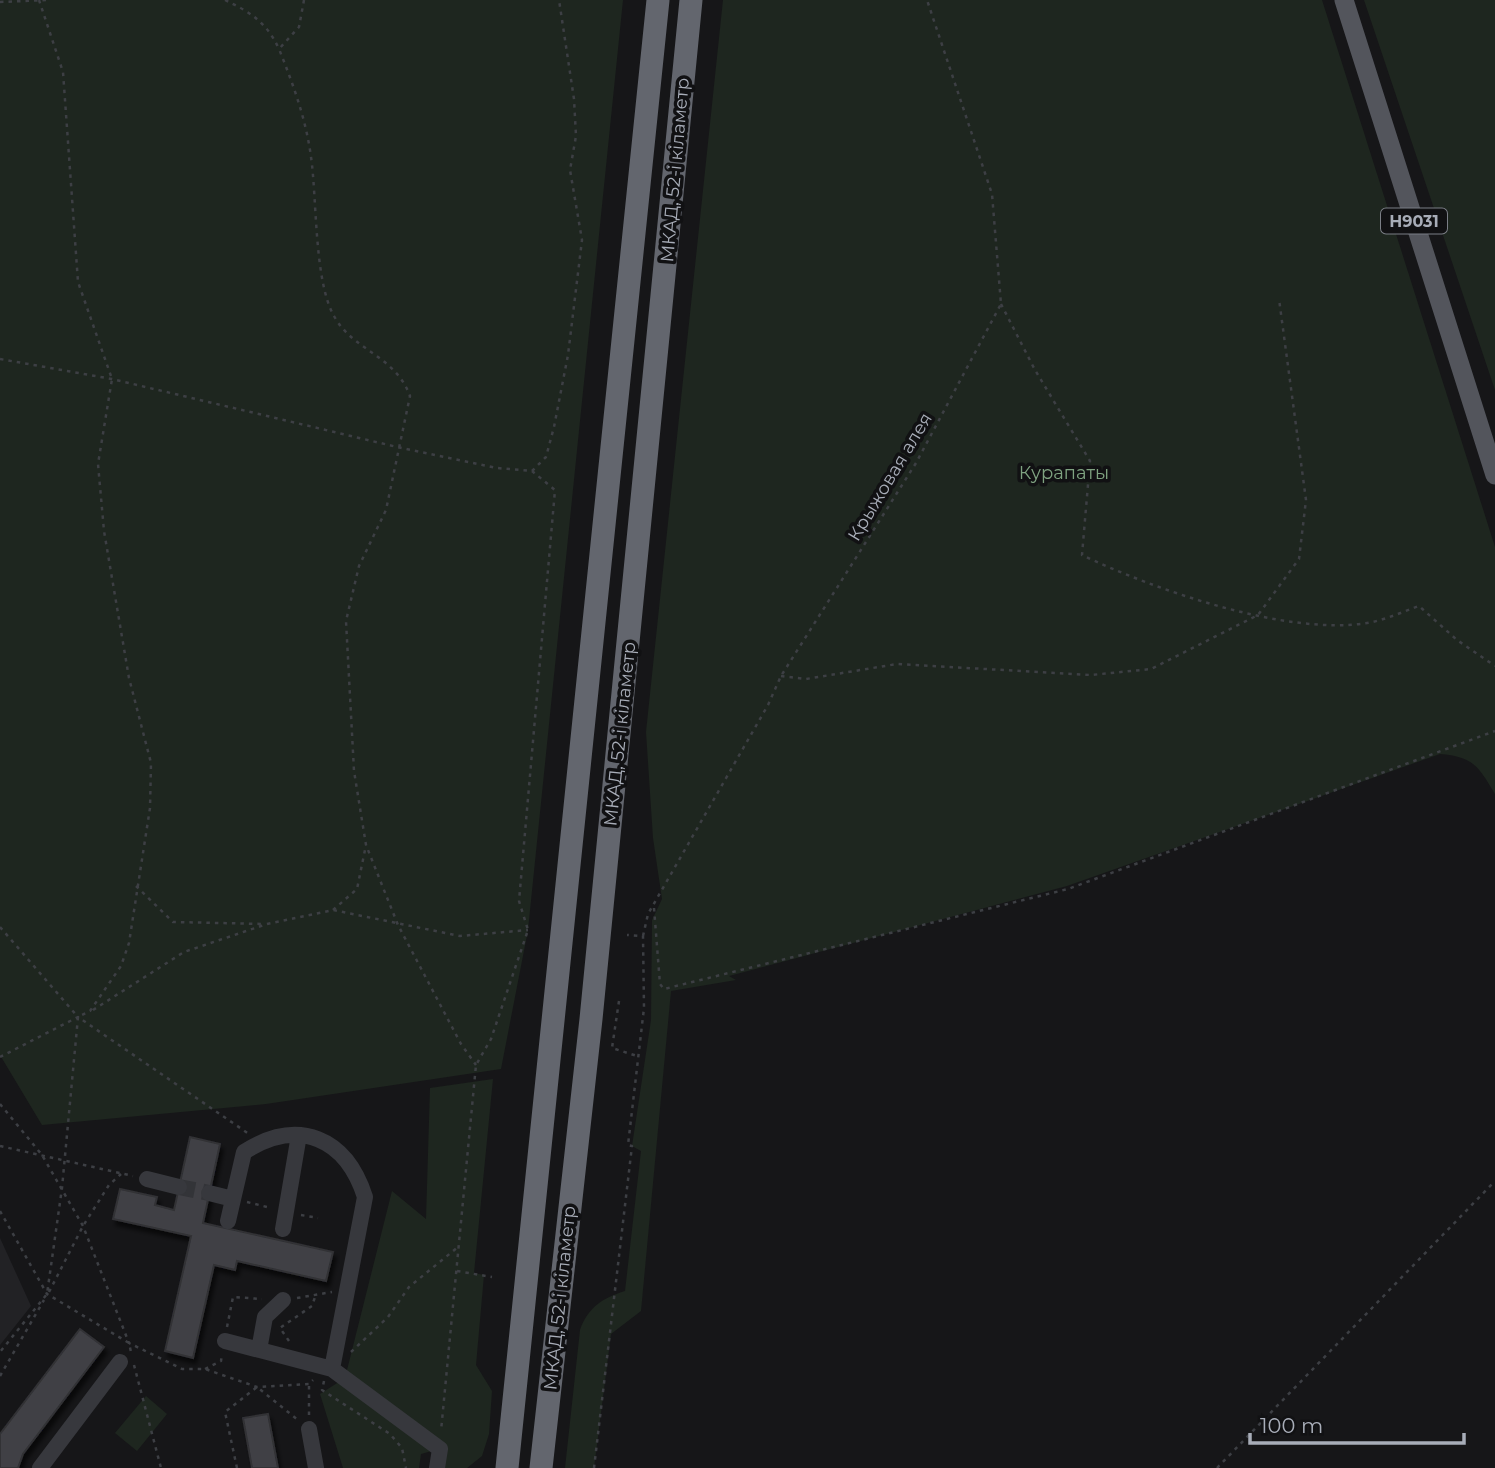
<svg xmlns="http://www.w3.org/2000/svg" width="1495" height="1468" viewBox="0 0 1495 1468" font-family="Montserrat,sans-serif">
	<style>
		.built { fill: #222225 }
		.green { fill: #1e261f }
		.building { fill: #404145; stroke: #303034; stroke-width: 2; filter: url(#shadow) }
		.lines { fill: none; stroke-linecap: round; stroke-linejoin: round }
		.minor-tunnel { stroke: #333438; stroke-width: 16; stroke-dasharray: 16 8; stroke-linecap: butt }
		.path { stroke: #3d3f44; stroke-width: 2.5; stroke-dasharray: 3.5 5; stroke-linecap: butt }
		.minor { stroke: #37383d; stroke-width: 16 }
		.major { stroke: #53555c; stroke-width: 19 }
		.highway { stroke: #63666e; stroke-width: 23 }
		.labels { text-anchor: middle; stroke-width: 7; stroke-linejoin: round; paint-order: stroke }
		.shield { fill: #111113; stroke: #7b7e86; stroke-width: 2 }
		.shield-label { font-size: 16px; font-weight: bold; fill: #a8adb8 }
		.street-label { font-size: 18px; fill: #a8adb8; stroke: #111113 }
		.park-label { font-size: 18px; fill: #7fa381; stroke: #111113 }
	</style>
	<defs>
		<filter id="shadow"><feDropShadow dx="3" dy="5.5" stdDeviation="2" flood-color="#0009"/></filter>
	</defs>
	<rect width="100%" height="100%" fill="#161618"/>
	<path class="built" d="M 0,1238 L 31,1306 L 0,1345 Z"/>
	<path class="green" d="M 0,0 L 623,0 L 528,930 L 501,1069 L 266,1104 L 42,1125 L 0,1055 Z
		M 723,0 L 1322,0 L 1495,547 L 1495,794 C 1478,766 1474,757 1440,754 L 1067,886 L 729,976 L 736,980 L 671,991 L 641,1311 L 611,1334 L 594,1468 L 565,1468 L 580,1330 C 588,1307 603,1298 625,1291 L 641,1151 L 632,1146 L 651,1020 L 652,920 L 662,899 L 653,838 L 646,732 Z
		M 1364,0 L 1495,0 L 1495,390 Z
		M 493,1079 L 474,1273 L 484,1275 L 476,1365 L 492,1391 L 489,1434 L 482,1456 L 467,1468 L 437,1468 L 439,1449 L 421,1454 L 419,1468 L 343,1468 L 320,1394 L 345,1378 L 392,1191 L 426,1219 L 430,1088 Z
		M 146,1396 L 167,1414 L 137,1451 L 115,1433 Z"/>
	<path class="building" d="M 190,1137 L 220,1144 L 203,1223 L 333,1252 L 326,1281 L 237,1261 L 235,1270 L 214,1265 L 193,1358 L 165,1351 L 191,1236 L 113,1219 L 120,1189 L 157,1197 L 155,1205 L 174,1210 Z
		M 80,1329 L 104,1347 L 23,1454 L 18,1468 L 0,1468 L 0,1434 Z
		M 268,1414 L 278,1468 L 252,1468 L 243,1418 Z"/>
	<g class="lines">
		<path class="minor-tunnel" d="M 179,1187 L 209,1193"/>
		<path class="path" d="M 39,0 L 63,72 L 78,282 L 112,379 L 98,464 L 104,531 L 129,678 L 151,763 L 150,808 L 129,943 L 121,966 L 90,1011 L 78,1017
			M 225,0 C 250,12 266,22 278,47
			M 304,0 L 299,27 L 279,49 C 293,84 306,119 311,157 C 317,198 314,281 334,316 C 353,351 395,355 410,396 L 386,510 L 359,566 L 346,621 L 354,771 L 366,845 L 398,925 L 461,1044 L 476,1065
			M 0,2 L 47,0
			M 1001,304 L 1035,370 L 1090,461 L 1082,555 C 1155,590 1287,636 1367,623 C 1385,620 1402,612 1419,606 L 1457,640 L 1495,666
			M 0,359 L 112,379 L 397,447 L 497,468 L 532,471 L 555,490 L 519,901 L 528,930 L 491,1039 L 476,1065 L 441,1431
			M 532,471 L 546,457 L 554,427 L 568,355 L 582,240 L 570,170 L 576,136 L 574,99 L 559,0
			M 781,676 L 806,679 L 897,664 L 1091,675 L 1151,669 L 1258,615 L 1299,559 L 1306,500 L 1279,299
			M 136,886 L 173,922 L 264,924
			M 654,908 L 660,984 L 664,989 L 1068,889 L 1495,731
			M 333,910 L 357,889 L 366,845
			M 0,927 L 78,1017 L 62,1188 L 47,1294 L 0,1352
			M 643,936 L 648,914 L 768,705 L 781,676 L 916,463 L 1001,304 L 992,194 L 927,0
			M 619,1001 L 612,1048 L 637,1056
			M 93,1010 L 184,952 L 267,924 L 333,910 L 460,936 L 528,930
			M 0,1057 L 78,1017 L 249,1134
			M 0,1104 L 42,1155 L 83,1226 L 129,1343 L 182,1369 L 205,1369 L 257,1387 L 309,1384 L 313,1380
			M 0,1146 L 133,1176
			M 247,1202 L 271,1208
			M 0,1211 L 47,1294 L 129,1343 L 131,1352
			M 301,1215 L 318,1218
			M 457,1271 L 492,1277
			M 49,1292 L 83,1226 L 109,1185 L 121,1174
			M 297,1298 L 332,1292
			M 227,1327 L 233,1297 L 262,1299
			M 289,1341 L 280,1328 L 312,1306 L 316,1294
			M 351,1352 L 388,1317 L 409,1287 L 458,1247
			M 134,1365 L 161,1468
			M 205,1369 L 221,1361 L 222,1354
			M 0,1376 L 44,1300
			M 324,1381 L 322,1390 L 390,1434 L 402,1448 L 406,1468
			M 309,1415 L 309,1384
			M 237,1468 L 225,1412 L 257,1387 L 298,1420
			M 594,1468 L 632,1146 L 628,1145 L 644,1008 L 643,936 L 627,935
			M 1217,1468 L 1495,1181"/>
		<path class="minor" d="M 147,1179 L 179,1187
			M 209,1193 L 233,1199
			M 228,1221 L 244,1152 C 299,1117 346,1138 365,1197 L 332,1369
			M 283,1229 L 299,1135
			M 225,1341 L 332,1369 L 440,1449 L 437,1468
			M 259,1350 L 265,1317 L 283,1300
			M 309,1429 L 316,1468
			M 40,1468 L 120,1362"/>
		<path class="major" d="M 1344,0 L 1495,475"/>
		<path class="highway" d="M 507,1468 L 658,0
			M 541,1468 L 591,1019 L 691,0"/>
	</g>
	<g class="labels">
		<rect class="shield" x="1381" y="208.5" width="66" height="25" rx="5"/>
		<g class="shield-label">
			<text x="1414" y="227">Н9031</text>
		</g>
		<g class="street-label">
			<text transform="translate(675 170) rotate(-85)" y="6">МКАД, 52-і кіламетр</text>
			<text transform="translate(890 477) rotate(-59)" y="6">Крыжовая алея</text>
			<text transform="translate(620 734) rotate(-84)" y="6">МКАД, 52-і кіламетр</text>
			<text transform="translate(560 1298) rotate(-84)" y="6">МКАД, 52-і кіламетр</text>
		</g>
		<g class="park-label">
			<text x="1064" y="479">Курапаты</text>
		</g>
	</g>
	<path d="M1250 1433v10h214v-10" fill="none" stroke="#a8adb8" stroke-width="3.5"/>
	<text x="1260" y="1433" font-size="21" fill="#a8adb8" stroke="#111113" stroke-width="5" paint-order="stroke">100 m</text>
</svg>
